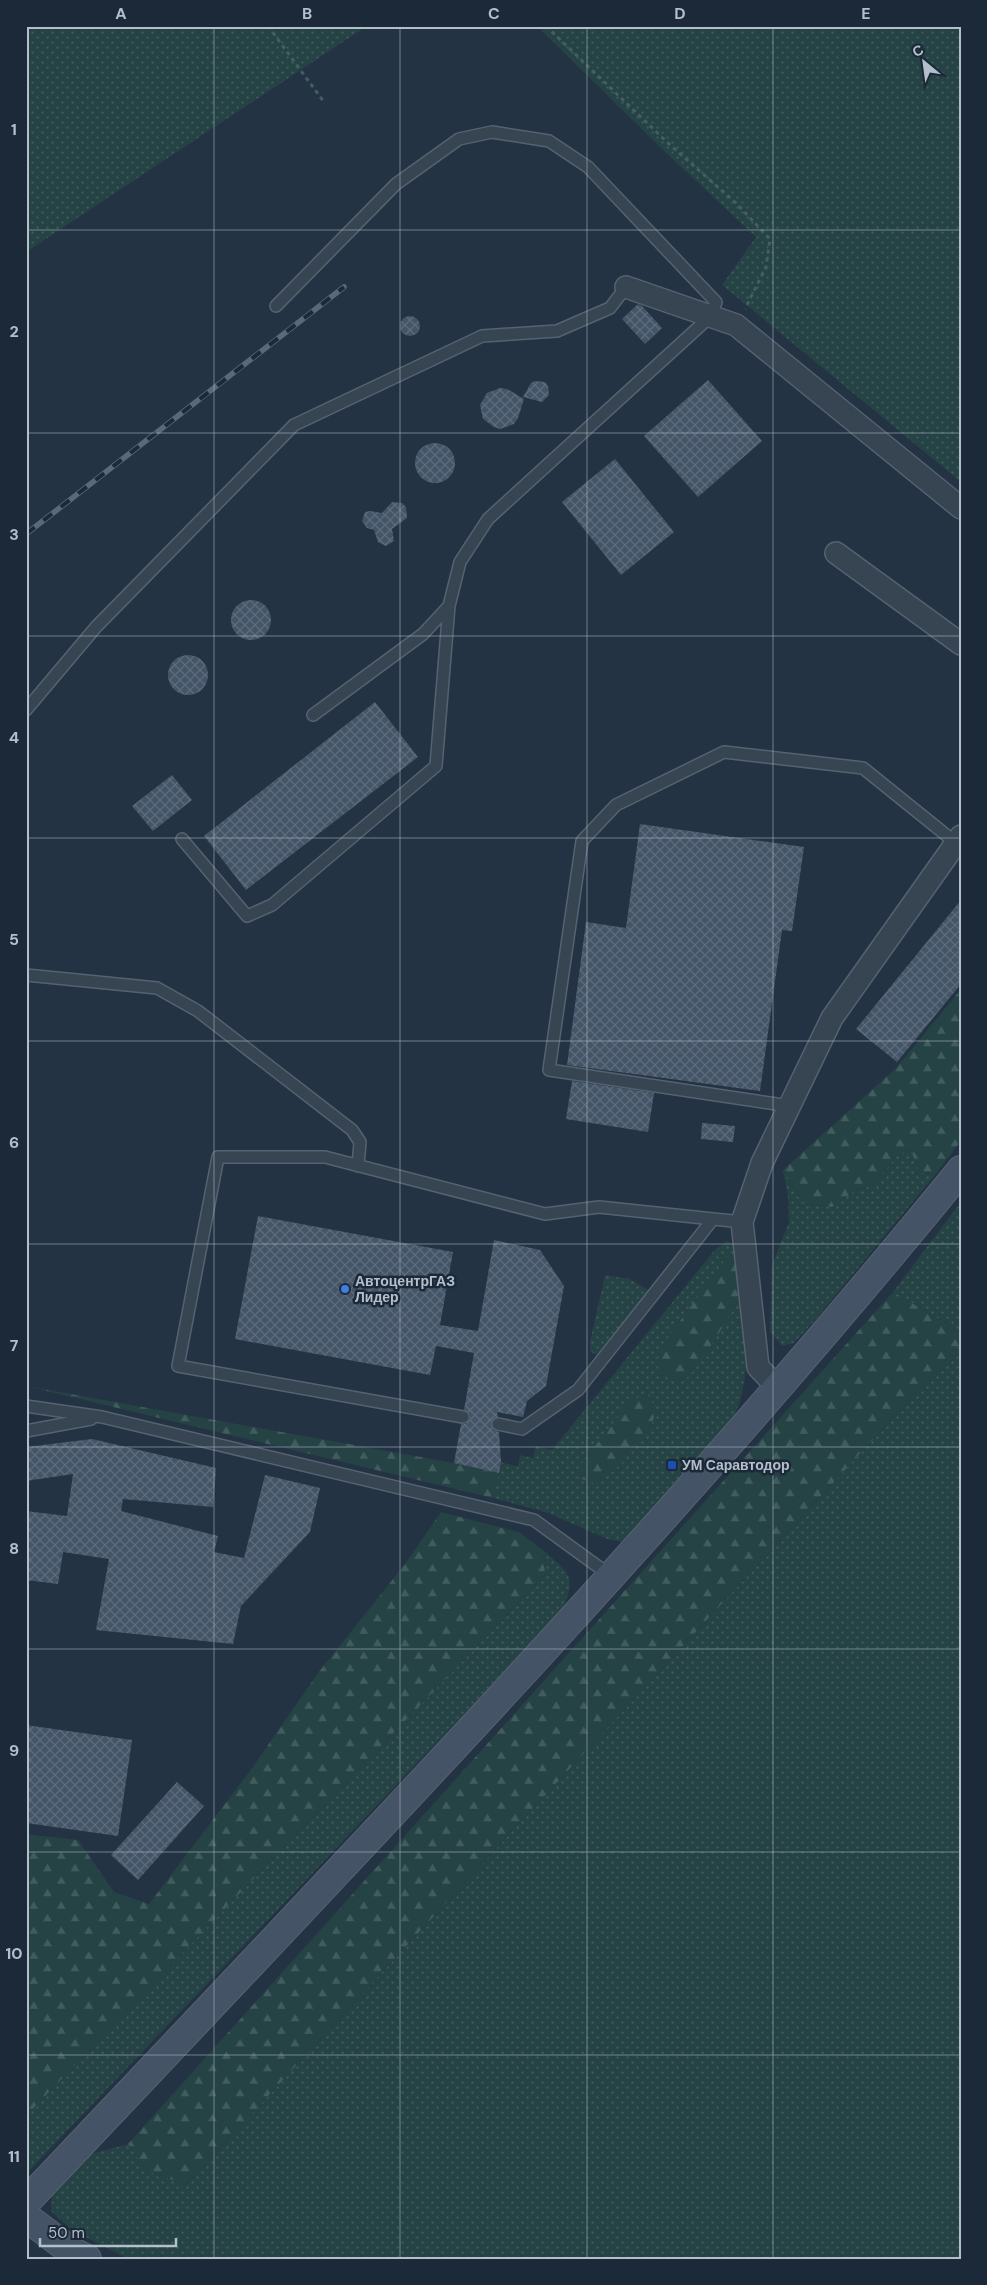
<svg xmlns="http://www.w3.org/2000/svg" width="987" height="2285" viewBox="0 0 987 2285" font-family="'DM Sans',sans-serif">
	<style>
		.grass { fill: url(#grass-dots) }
		.forest { fill: url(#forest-firs) }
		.building { fill: url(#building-cross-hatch) }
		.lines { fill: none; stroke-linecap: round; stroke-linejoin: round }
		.lane-casing { stroke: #556270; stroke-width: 14 }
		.street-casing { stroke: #556270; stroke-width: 24 }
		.secondary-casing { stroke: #556270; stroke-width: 30 }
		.path { stroke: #435f60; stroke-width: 3; stroke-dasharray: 4 4; stroke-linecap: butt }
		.lane { stroke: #374452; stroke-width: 11 }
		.street { stroke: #374452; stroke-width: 21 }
		.secondary { stroke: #455366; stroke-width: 28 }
		.rail-casing { stroke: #59687a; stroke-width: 5.5 }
		.rail { stroke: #1c2938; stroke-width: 4; stroke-dasharray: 11; stroke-linecap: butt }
		.grid { fill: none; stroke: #b4bfcc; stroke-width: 1; stroke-opacity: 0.55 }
		.shop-dot { fill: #3f7fe0; stroke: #1c2938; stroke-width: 2 }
		.transit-dot { fill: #1a4fb4; stroke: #1c2938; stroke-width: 2 }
		.labels { text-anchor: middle; stroke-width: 5; stroke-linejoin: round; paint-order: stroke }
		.poi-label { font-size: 14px; font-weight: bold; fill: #b4bfcc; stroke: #1c2938; text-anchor: start }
		.neatline { fill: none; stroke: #b4bfcc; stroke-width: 2 }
		.grid-label { font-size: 16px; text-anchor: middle; font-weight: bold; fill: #b4bfcc }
	</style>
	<defs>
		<pattern id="grass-dots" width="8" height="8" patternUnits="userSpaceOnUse" patternTransform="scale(1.25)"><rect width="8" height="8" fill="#254244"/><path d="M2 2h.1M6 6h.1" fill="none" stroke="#425c5e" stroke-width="1.8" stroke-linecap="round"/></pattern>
		<pattern id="forest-firs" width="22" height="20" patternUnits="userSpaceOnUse" patternTransform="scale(1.25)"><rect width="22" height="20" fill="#254244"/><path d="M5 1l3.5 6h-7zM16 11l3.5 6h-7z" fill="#425c5e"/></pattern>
		<pattern id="building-cross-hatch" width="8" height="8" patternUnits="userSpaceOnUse" patternTransform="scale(1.25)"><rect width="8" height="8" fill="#445567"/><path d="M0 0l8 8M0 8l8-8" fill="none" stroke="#5d6c7c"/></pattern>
	</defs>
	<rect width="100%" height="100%" fill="#233343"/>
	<path class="grass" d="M 26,26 L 367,26 L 26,252 Z
		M 537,26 L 961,26 L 961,482 L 722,285 L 756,237 L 663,150 Z
		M 910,1148 L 919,1172 L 935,1175 L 816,1319 L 794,1343 L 782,1346 L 770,1331 L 772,1265 L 789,1222 L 788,1196 L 783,1170 L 803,1203 L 832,1207 L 856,1190 L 873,1185 L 896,1157 Z
		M 961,1202 L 961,1332 L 893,1292 Z
		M 727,1241 L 740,1247 L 752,1278 L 745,1379 L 740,1401 L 734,1417 L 630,1534 L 622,1542 L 607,1539 L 548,1513 L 493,1498 L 501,1462 L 518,1467 L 520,1455 L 533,1458 L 536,1446 L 552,1450 L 714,1251 Z
		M 605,1275 L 630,1279 L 650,1291 L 602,1351 L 596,1355 L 590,1351 L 590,1342 Z
		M 961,1344 L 961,2259 L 128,2259 L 72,2230 L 51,2211 L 52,2188 L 87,2155 L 128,2144 L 146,2170 L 186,2185 Z
		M 543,1550 C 570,1574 577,1575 562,1611 L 26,2174 L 26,2116 L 545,1575 Z"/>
	<path class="forest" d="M 961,989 L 961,1141 L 935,1175 L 919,1172 L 910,1148 L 896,1157 L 873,1185 L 856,1190 L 832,1207 L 803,1203 L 783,1170 L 896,1068 Z
		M 727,1257 L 735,1258 L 752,1278 L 702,1361 L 685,1380 L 666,1379 L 658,1368 L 664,1343 Z
		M 893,1292 L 961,1332 L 961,1344 L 186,2185 L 146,2170 L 128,2144 Z
		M 26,1386 L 454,1463 L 499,1473 L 493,1498 Z
		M 648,1391 L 656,1412 L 649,1431 L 620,1465 L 597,1484 L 582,1479 L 579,1467 L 627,1405 Z
		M 441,1512 L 519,1532 L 543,1550 L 545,1575 L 26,2116 L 26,1834 L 78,1840 L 114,1892 L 149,1904 L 250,1771 L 318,1673 L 405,1564 Z"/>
	<path class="building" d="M 638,304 L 642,306 L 662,328 L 645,344 L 622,319 Z
		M400 326a10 10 0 1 1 20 0a10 10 0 1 1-20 0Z
		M 708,380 L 762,441 L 698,497 L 644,436 Z
		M 535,381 L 545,382 L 548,386 L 549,395 L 542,402 L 523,397 L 531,383 Z
		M 500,388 L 507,389 L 524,399 L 518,418 L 514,424 L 500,429 L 494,427 L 483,419 L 480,405 L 487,393 Z
		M415 463a20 20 0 1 1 40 0a20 20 0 1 1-40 0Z
		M 615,459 L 674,532 L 621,575 L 562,502 Z
		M 392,502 L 402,503 L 406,507 L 407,518 L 392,529 L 394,541 L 386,546 L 378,542 L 374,530 L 367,528 L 362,521 L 365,512 L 370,511 L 382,513 Z
		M231 620a20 20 0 1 1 40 0a20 20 0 1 1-40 0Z
		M168 675a20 20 0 1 1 40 0a20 20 0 1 1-40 0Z
		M 375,702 L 418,757 L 246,890 L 204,836 Z
		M 172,775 L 192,800 L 153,831 L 132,806 Z
		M 640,824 L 804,847 L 792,931 L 782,930 L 760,1091 L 567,1065 L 586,922 L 626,928 Z
		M 961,900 L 961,984 L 897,1062 L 856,1029 Z
		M 572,1081 L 654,1093 L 648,1132 L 566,1119 Z
		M 702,1123 L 735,1126 L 733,1142 L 701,1139 Z
		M 258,1216 L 453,1252 L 440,1325 L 478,1331 L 494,1240 L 540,1250 L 564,1286 L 546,1386 L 527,1401 L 523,1417 L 497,1412 L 498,1417 L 491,1422 L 493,1429 L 499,1432 L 501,1462 L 499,1473 L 454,1463 L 461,1424 L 466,1424 L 470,1419 L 470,1414 L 464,1410 L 474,1353 L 436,1346 L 430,1375 L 235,1339 Z
		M 92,1439 L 216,1468 L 213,1507 L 123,1499 L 121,1511 L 218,1536 L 214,1552 L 244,1558 L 265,1475 L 320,1488 L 310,1532 L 241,1606 L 233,1644 L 96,1630 L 109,1559 L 63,1552 L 58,1584 L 26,1580 L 26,1511 L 67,1516 L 73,1474 L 26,1481 L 26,1447 Z
		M 26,1725 L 132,1740 L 118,1836 L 26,1823 Z
		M 177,1782 L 204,1806 L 138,1880 L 111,1855 Z"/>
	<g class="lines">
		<defs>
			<path id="lane" d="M 26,710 L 96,627 L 294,425 L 482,336 L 557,331 L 610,308 L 626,287
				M 313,715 L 423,634 L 449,606
				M 182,839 L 247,916 L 272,905 L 436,766 L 449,606 L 460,562 L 488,519 L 711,316 L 716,302 L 588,167 L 549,141 L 492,132 L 459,139 L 396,184 L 276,306
				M 26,975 L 157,988 L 198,1011 L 352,1130 L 360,1142 L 358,1166
				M 790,1106 L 549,1070 L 582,841 L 616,805 L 724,752 L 863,768 L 956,843
				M 26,1406 L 102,1417 L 534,1520 L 611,1576
				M 463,1417 L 178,1366 L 218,1157 L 325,1157 L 545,1214 L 599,1207 L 742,1222
				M 498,1424 L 522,1429 L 578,1390 L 713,1219
				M 26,1431 L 91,1419"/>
			<path id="street" d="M 626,287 L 736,325 L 961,508
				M 836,553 L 961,644
				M 778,1388 L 758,1367 L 742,1222 L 762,1163 L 832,1018 L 961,836"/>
			<path id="secondary" d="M 26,2202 C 345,1864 668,1530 961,1170
				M 26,2217 L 71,2251 L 87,2259"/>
		</defs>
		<use href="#lane" class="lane-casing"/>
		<use href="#street" class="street-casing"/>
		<use href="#secondary" class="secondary-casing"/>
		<path class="path" d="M 268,26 L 324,102
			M 546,26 L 669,144 L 736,203 L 770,239 L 766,267 L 745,309"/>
		<use href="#lane" class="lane"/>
		<use href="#street" class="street"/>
		<use href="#secondary" class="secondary"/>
		<defs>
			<path id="rail" d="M 26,534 L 344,287"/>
		</defs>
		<use href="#rail" class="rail-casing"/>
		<use href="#rail" class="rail"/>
	</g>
	<path class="grid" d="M 214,26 L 214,2259M 400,26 L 400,2259M 587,26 L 587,2259M 773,26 L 773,2259M 26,230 L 961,230M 26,433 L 961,433M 26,636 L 961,636M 26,838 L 961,838M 26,1041 L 961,1041M 26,1244 L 961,1244M 26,1447 L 961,1447M 26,1649 L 961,1649M 26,1852 L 961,1852M 26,2055 L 961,2055"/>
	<circle class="shop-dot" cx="345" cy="1289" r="5"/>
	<rect class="transit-dot" x="667" y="1460" width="10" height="10" rx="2.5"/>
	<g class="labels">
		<g class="poi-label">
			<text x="355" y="1286">АвтоцентрГАЗ<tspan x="355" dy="16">Лидер</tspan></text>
			<text x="682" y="1470">УМ Саравтодор</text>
		</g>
	</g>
	<rect width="987" height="2285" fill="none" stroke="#1c2938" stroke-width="55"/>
	<g transform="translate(924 62) rotate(331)" stroke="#1c2938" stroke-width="4" paint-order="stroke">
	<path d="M0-4L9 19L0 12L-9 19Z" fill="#b4bfcc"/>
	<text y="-8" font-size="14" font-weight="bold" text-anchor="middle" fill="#b4bfcc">С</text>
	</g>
	<path d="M40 2238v8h136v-8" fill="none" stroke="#b4bfcc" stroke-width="2.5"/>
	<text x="48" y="2238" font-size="15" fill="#b4bfcc" stroke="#1c2938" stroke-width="4" paint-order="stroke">50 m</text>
	<rect x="28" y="28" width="932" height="2230" class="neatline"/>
	<g class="grid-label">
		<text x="121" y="19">A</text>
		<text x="307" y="19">B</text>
		<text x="494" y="19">C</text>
		<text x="680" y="19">D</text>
		<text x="866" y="19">E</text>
		<text x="14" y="135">1</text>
		<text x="14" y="337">2</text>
		<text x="14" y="540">3</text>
		<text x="14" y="743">4</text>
		<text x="14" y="945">5</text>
		<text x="14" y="1148">6</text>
		<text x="14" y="1351">7</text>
		<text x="14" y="1554">8</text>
		<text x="14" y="1756">9</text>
		<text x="14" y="1959">10</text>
		<text x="14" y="2162">11</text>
	</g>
</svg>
